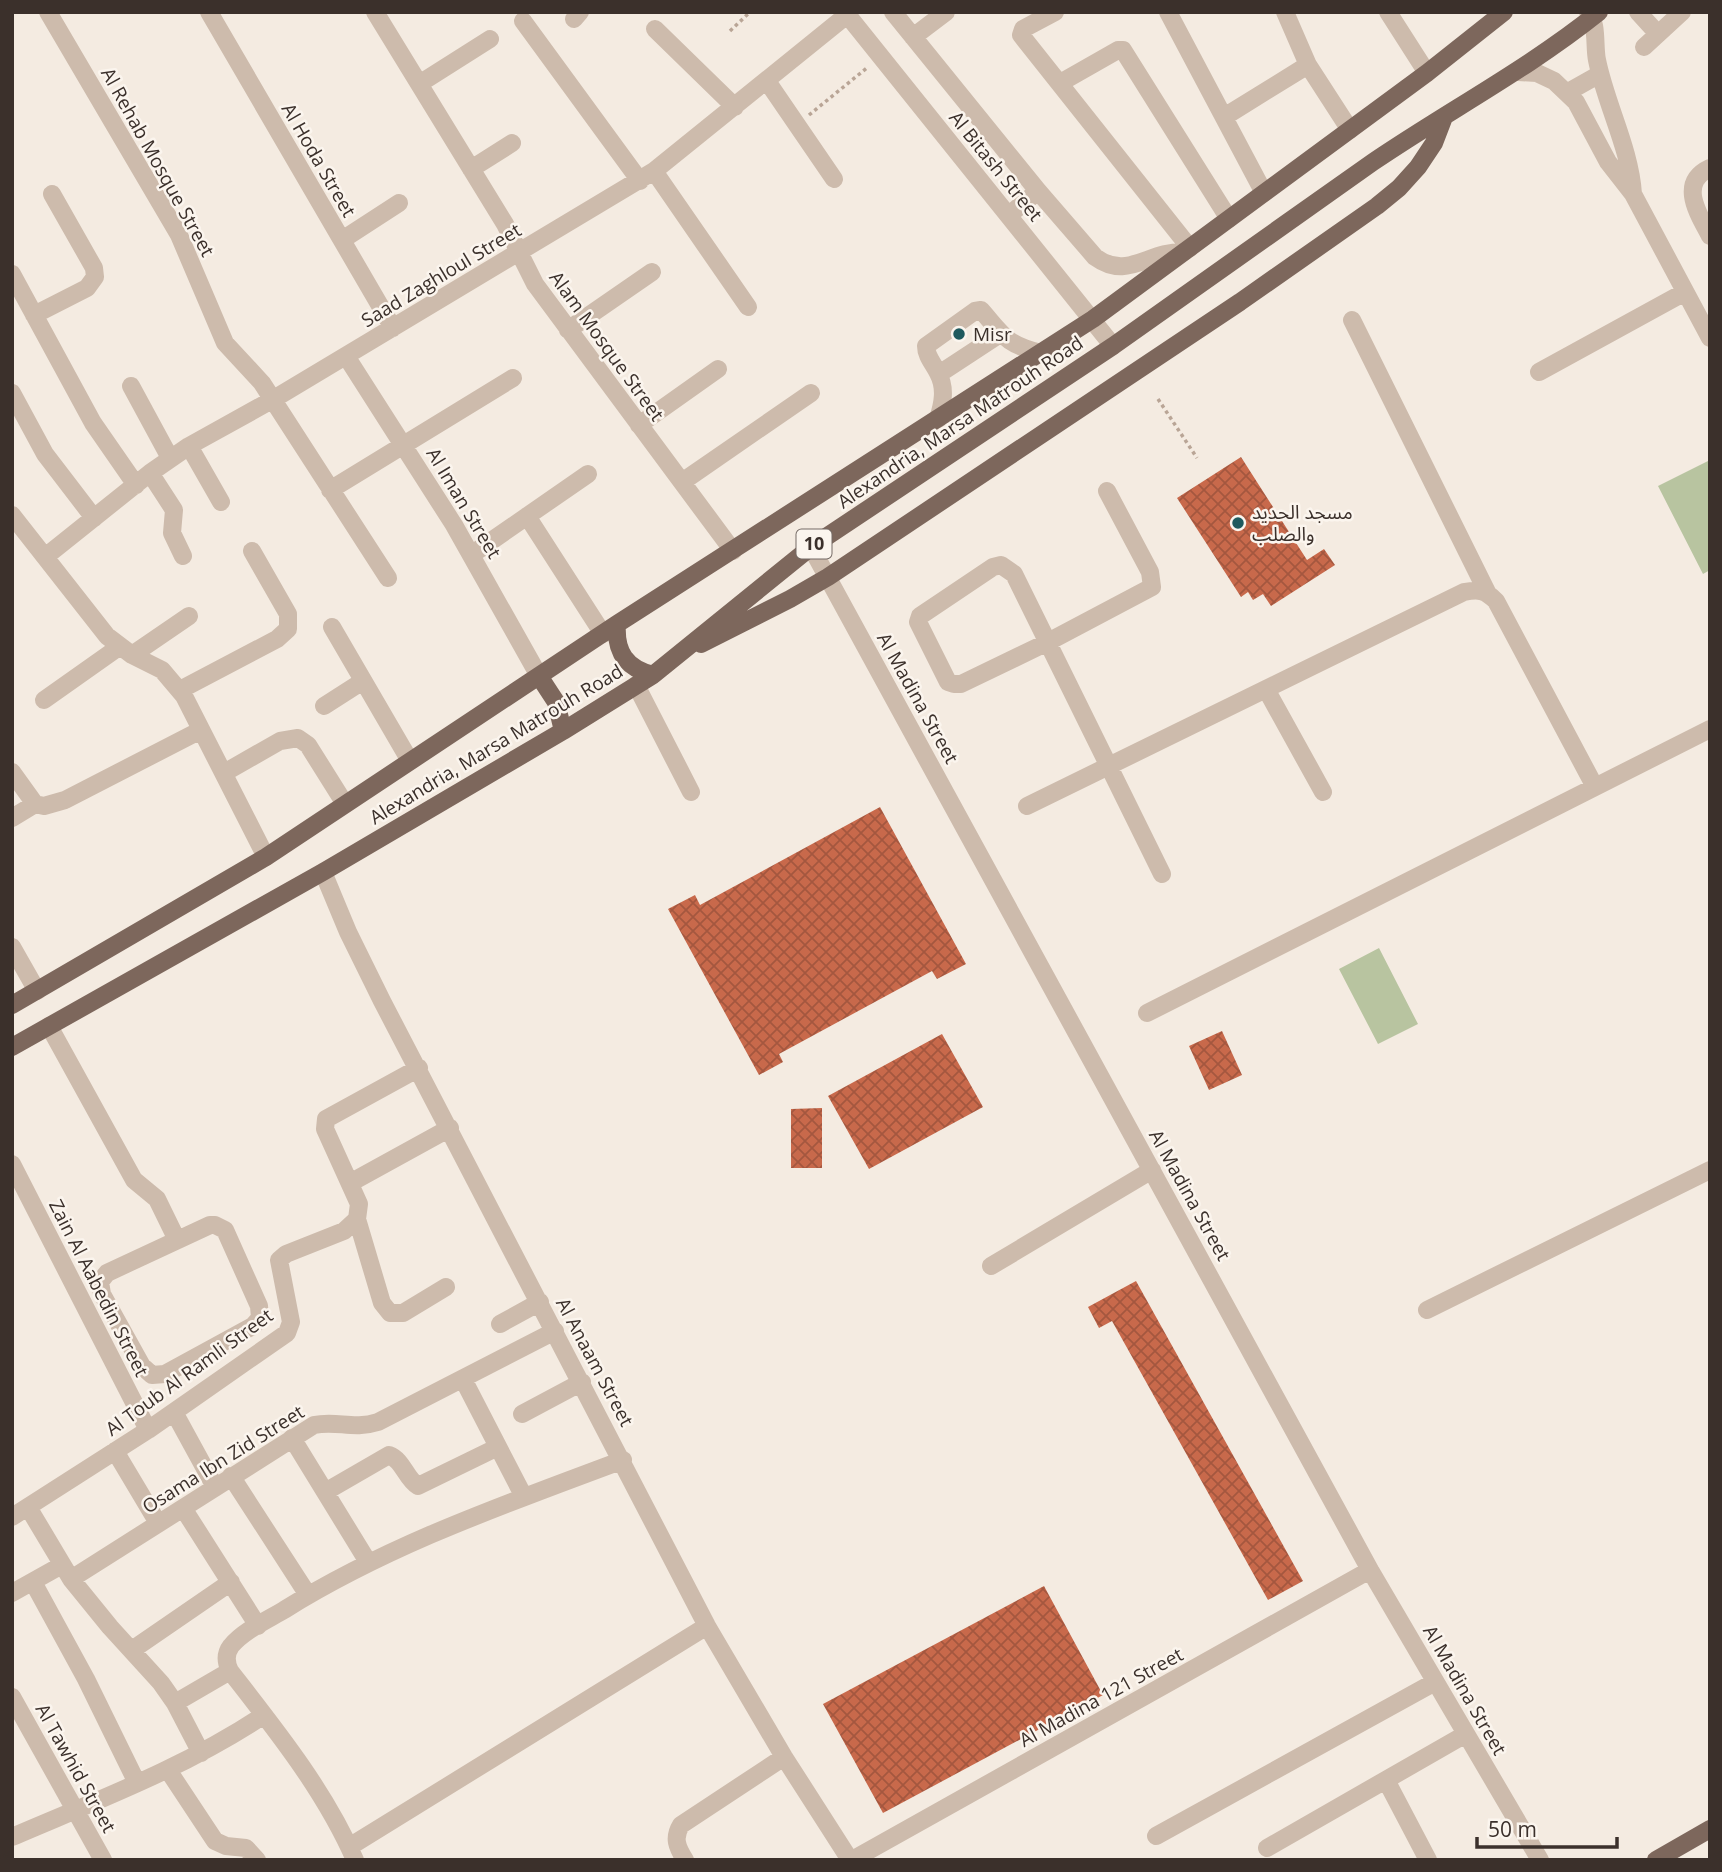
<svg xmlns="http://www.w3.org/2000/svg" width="1722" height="1872" viewBox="0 0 1722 1872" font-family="'Open Sans','Noto Sans Arabic',sans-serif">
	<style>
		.green { fill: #b8c4a0 }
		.building { fill: url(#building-cross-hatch) }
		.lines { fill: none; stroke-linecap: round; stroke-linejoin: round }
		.path { stroke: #b9a596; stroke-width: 3.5; stroke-dasharray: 3.5 3.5; stroke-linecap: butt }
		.minor { stroke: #cdbbac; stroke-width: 18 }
		.major { stroke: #7d675c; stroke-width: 18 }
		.poi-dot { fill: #1f5a5e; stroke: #fbf5ee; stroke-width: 2.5 }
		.labels { text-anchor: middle; stroke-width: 5; stroke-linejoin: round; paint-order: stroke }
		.shield { fill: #fbf5ee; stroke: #756b66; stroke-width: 2 }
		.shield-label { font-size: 18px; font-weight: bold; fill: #3b302b }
		.street-label { font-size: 19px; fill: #3b302b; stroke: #fbf5ee }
		.poi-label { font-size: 19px; fill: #3b302b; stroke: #fbf5ee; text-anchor: start }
	</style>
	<defs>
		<pattern id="building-cross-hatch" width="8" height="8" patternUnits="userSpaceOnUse" patternTransform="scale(1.75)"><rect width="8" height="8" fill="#c8694b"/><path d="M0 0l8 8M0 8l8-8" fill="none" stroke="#a4573f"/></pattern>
	</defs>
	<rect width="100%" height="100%" fill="#f4ebe1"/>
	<path class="green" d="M 1710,460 L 1710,570 L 1703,574 L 1658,486 Z
		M 1379,948 L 1418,1024 L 1378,1044 L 1339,969 Z"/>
	<path class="building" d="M 1241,457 L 1307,560 L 1324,549 L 1335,565 L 1271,606 L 1263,594 L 1253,600 L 1248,592 L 1241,597 L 1177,498 Z
		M 880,807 L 966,964 L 937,979 L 932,971 L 779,1054 L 783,1062 L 759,1075 L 668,909 L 695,895 L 700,905 Z
		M 1222,1031 L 1242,1075 L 1209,1090 L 1189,1046 Z
		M 942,1034 L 983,1107 L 869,1169 L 828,1096 Z
		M 822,1108 L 822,1168 L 791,1168 L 791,1109 Z
		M 1136,1281 L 1303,1581 L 1268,1600 L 1112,1321 L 1099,1328 L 1088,1307 Z
		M 1044,1586 L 1103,1695 L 883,1813 L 823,1704 Z"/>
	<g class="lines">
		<path class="path" d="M 730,31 L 750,12
			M 809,115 L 868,67
			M 1158,399 L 1197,458"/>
		<path class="minor" d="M 48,12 L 179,235 L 225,343 L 262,383 L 388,578
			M 209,12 L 393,328
			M 375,12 L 505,224 L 535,284 L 733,551
			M 845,12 L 1113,346
			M 893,12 L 1038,191 L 1095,257 C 1128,281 1147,251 1184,252
			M 1055,12 L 1023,29 L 1021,35 L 1190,248
			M 1168,12 L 1264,193
			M 1285,12 L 1308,65 L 1350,130
			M 1388,12 L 1427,73
			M 1588,12 C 1598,23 1594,46 1597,60 C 1606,105 1630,148 1633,194
			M 1638,12 L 1658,34
			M 574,19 L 580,12
			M 523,21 L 640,181
			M 655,29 L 735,107
			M 913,37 L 946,12
			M 1644,47 L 1682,12
			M 1518,72 L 1537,73 L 1554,81 L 1576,102 L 1608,162 L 1633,194 L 1710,338
			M 767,81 L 834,179
			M 1060,83 L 1118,50 L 1123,50 L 1229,219
			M 419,84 L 490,39
			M 1568,92 L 1600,74
			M 1224,117 L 1308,65
			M 1710,168 C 1678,183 1698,213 1710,236
			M 471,169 L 512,143
			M 654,171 L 748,307
			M 1009,215 L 1038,191
			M 342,240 L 399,203
			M 12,274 L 93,423 L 136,485
			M 34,315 L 87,288 L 95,277 L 94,268 L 52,194
			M 1352,320 L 1487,592
			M 568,330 L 652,272
			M 346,356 L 454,525 L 539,676
			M 1539,372 L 1685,292
			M 939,374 L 1000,334
			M 131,386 L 170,458
			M 12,393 L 45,454 L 94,518
			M 938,419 C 943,403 946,388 938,373 C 933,363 926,356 926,346 L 975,311 L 981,310 C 1003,335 1005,344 1041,353
			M 639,425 L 718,369
			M 189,446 L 221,502
			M 150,473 L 174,510 L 172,533 L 183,556
			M 682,482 L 811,393
			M 330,490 L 513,378
			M 1107,491 L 1150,572 L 1152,587 L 1048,642 L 961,684 L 954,684 L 948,682 L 918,622 L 920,616 L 993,567 L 1001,565 L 1014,574 L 1162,874
			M 12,515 L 107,636 L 132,655 L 162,670 L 184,696 L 266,857
			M 527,516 L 603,634
			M 811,547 L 1370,1570 L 1540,1860
			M 471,555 L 588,474
			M 45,557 L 150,473 L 189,446 L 272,400 L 654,171 L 847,15
			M 332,627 L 410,761
			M 132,655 L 189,616
			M 636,685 L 691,792
			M 1266,689 L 1323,792
			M 180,690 L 277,639 L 288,629 L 288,614 L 252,551
			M 44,700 L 119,647
			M 324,706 L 363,681
			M 12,772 L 35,804 L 44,806 L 65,800 L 201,730
			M 224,773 L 280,741 L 298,738 L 308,745 L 345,804
			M 1027,806 L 1464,592 C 1479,589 1485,590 1496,601 L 1595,787
			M 12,818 L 35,804
			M 323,872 L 348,932 L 382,1001 L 707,1626 L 784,1757 L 850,1860
			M 12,947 L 37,991
			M 1147,1013 L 1710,729
			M 49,1026 L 134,1180 L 157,1199 L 177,1240
			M 12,1164 L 148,1430
			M 350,1183 L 450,1128
			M 357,1219 L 382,1303 L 390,1313 L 403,1313 L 446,1287
			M 210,1225 L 215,1225 L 225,1230 L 259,1306 L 260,1318 L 253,1326 L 165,1374 L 152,1375 L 142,1366 L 102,1294 L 100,1282 L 107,1273 Z
			M 991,1266 L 1152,1170
			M 1427,1310 L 1710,1170
			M 500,1324 L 540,1302
			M 463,1379 L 524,1497
			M 174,1412 L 215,1487
			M 522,1414 L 582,1382
			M 292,1438 L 368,1562
			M 115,1451 L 158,1523
			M 231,1476 L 308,1595
			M 325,1492 L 389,1455 C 403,1460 406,1479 418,1486 L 498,1447
			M 28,1507 L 71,1579 L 110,1627 L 161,1683 L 175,1703 L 201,1753
			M 183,1508 L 258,1626
			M 12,1517 L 148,1430 L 287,1333 L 291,1322 L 279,1260 L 286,1254 L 344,1231 L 357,1219 L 359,1204 L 325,1129 L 326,1119 L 419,1068
			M 71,1579 L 314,1425 C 337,1420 353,1430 378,1422 L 555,1331
			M 33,1582 L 86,1679 L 137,1783
			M 12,1593 L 62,1565
			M 132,1650 L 231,1582
			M 12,1697 L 103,1860
			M 175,1703 L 230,1671
			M 168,1770 L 215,1841 L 226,1846 L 246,1848 L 257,1860
			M 1386,1780 L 1428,1860
			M 1156,1836 L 1435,1682
			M 12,1837 C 98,1800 186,1767 264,1715
			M 349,1847 L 707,1626
			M 1267,1848 L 1466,1734
			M 355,1860 C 325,1791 276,1730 230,1671 C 226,1663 225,1654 231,1646 C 243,1631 267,1620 284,1610 C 390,1544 506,1504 623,1460
			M 685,1860 C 677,1847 673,1838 681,1825 L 784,1757
			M 852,1860 L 1370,1570"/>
		<path class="major" d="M 617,624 C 615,652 626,668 653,675
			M 701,644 L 790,599 L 828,577 L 1240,302 L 1377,206 L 1399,188 L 1418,167 L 1434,143 L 1444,117
			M 539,676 L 556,702 L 563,731
			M 12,1005 L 266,857 L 617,624 L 1093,319 L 1427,73 L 1504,12
			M 12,1047 L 323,872 L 563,731 L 653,675 L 811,547 L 1113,346 L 1373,162 C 1448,111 1528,69 1599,12
			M 1656,1860 L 1710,1829"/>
	</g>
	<g class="poi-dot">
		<circle cx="959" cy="334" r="7"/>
		<circle cx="1238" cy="523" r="7"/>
	</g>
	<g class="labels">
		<rect class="shield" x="796.5" y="529.5" width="35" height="29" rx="5"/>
		<g class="shield-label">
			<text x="814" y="550">10</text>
		</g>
		<g class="street-label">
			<text transform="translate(319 160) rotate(60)" y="7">Al Hoda Street</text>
			<text transform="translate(158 162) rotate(61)" y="7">Al Rehab Mosque Street</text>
			<text transform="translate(996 166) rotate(51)" y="7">Al Bitash Street</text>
			<text transform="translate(441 275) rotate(-31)" y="7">Saad Zaghloul Street</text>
			<text transform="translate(607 346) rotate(54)" y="7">Alam Mosque Street</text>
			<text transform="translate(960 422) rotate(-34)" y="7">Alexandria, Marsa Matrouh Road</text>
			<text transform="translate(464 503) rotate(59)" y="7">Al Iman Street</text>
			<text transform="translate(918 698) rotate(61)" y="7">Al Madina Street</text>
			<text transform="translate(496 744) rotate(-31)" y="7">Alexandria, Marsa Matrouh Road</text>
			<text transform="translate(1190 1195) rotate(61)" y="7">Al Madina Street</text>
			<text transform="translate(99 1288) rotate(63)" y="7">Zain Al Aabedin Street</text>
			<text transform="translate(595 1362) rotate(62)" y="7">Al Anaam Street</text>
			<text transform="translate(189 1372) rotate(-36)" y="7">Al Toub Al Ramli Street</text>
			<text transform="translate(223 1459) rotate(-32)" y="7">Osama Ibn Zid Street</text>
			<text transform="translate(1465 1690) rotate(60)" y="7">Al Madina Street</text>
			<text transform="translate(1101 1697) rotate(-29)" y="7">Al Madina 121 Street</text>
			<text transform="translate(76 1768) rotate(61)" y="7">Al Tawhid Street</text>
		</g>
		<g class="poi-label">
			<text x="973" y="341">Misr</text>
			<text x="1252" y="519">مسجد الحديد<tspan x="1252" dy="22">والصلب</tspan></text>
		</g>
	</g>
	<rect width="1722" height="1872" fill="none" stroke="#3b302b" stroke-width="28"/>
	<path d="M1477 1837v10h140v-10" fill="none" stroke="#3b302b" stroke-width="3.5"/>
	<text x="1488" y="1837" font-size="21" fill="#3b302b" stroke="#fbf5ee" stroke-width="5" paint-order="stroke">50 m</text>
</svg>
